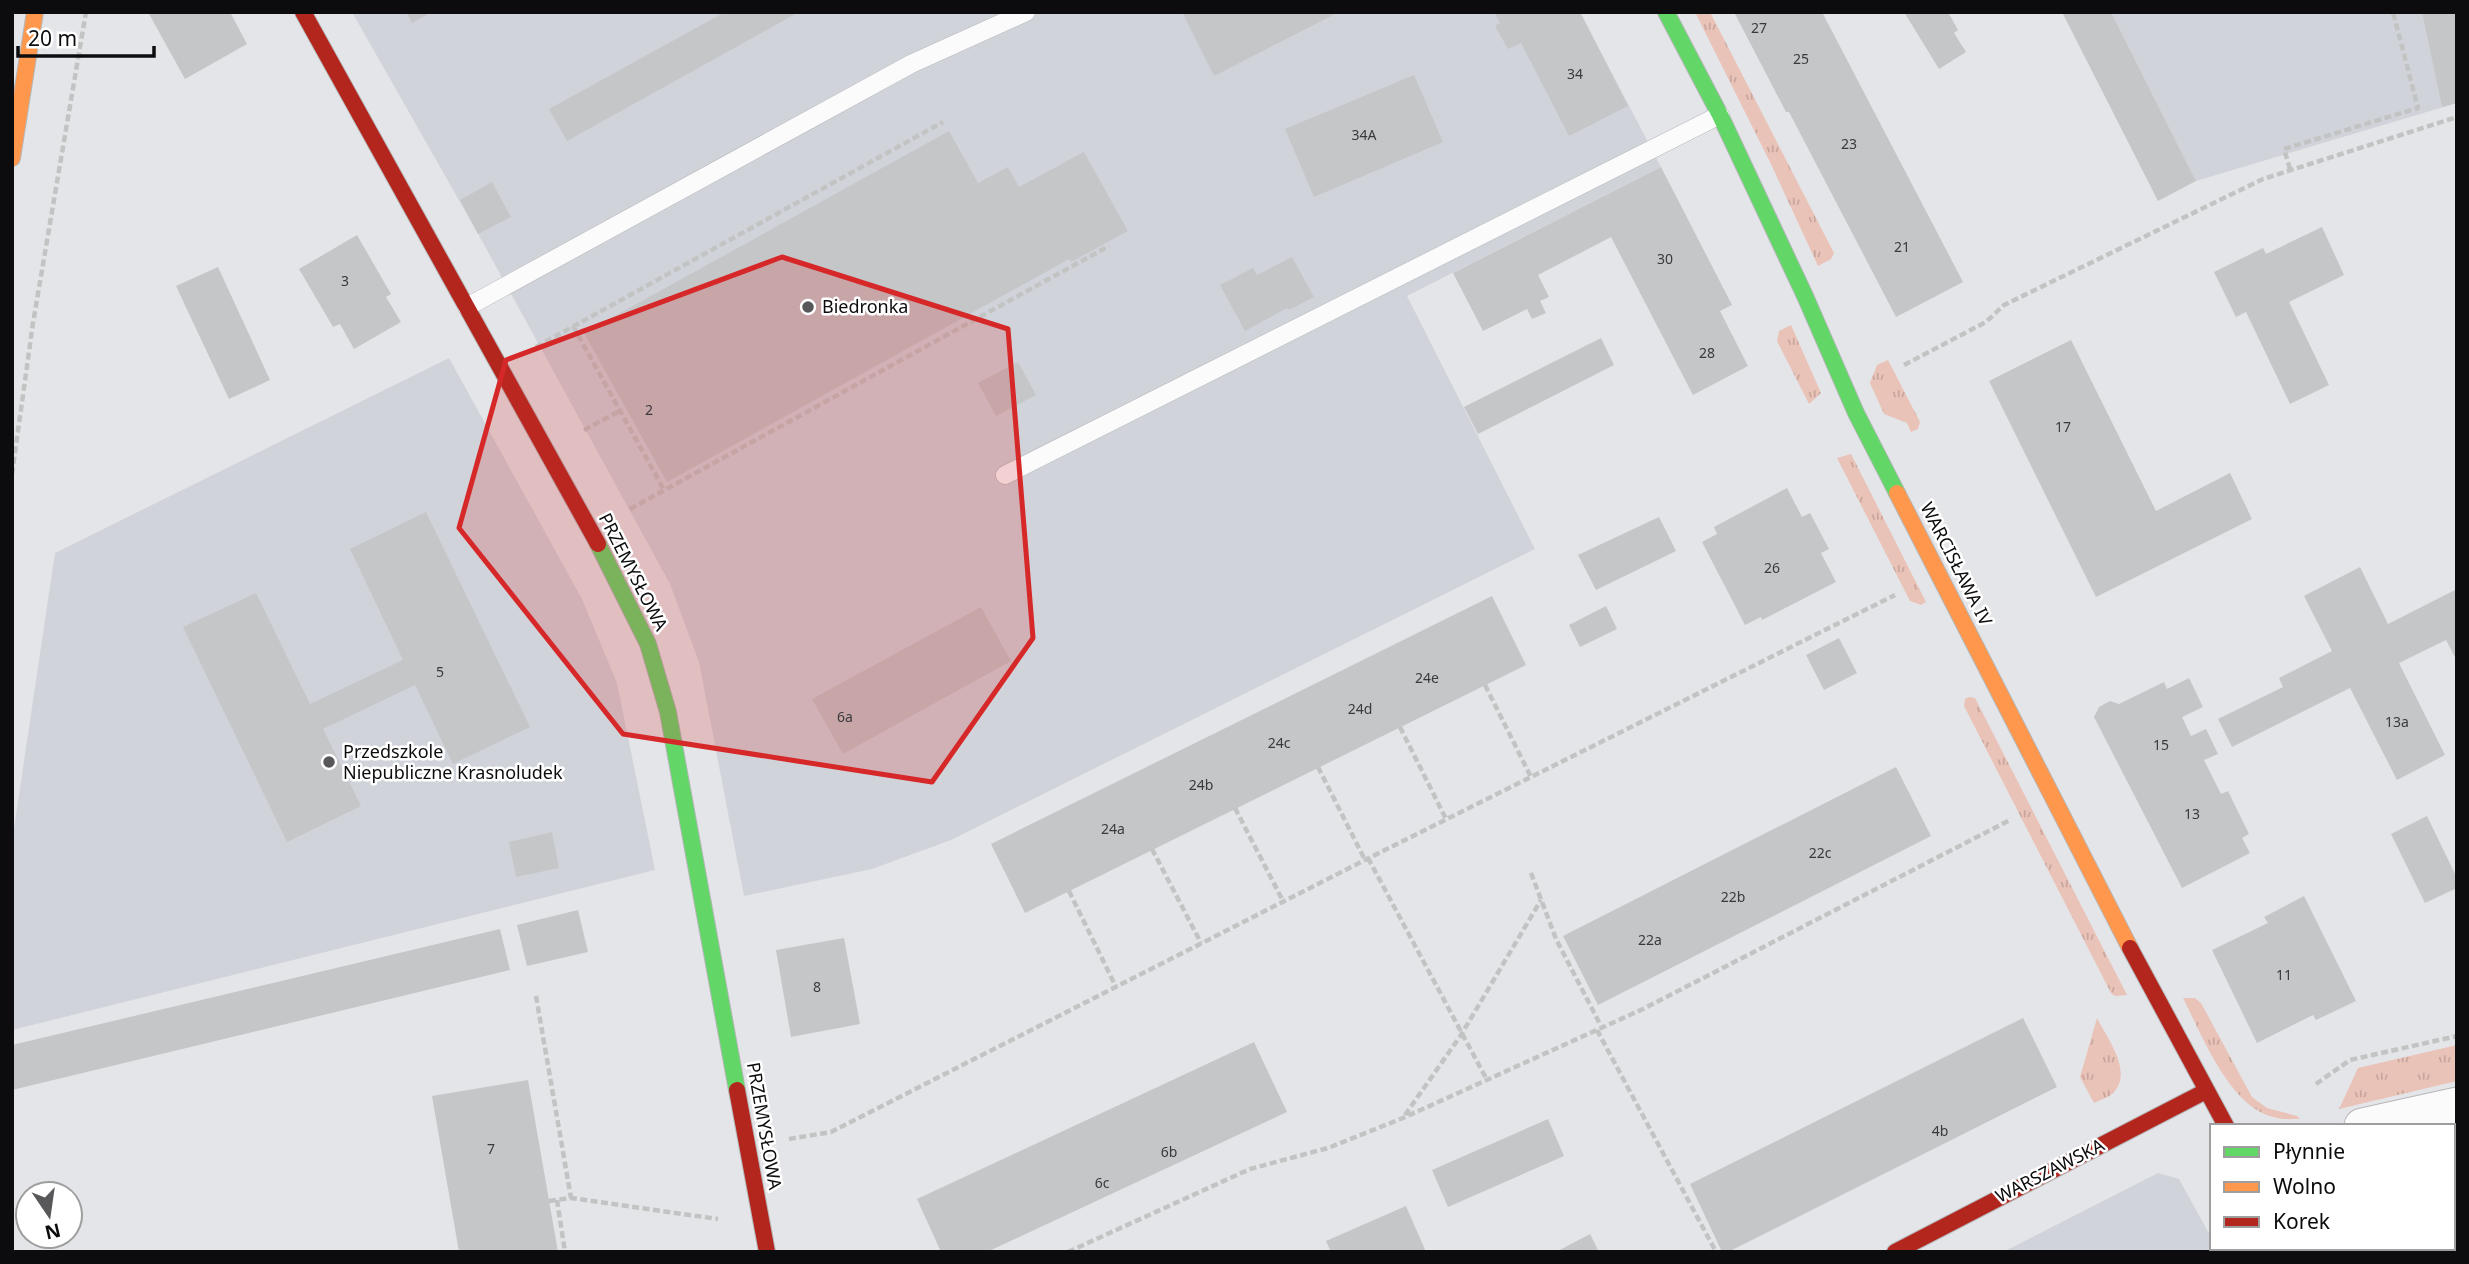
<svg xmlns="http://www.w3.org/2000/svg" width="2469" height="1264" viewBox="0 0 2469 1264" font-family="'Noto Sans',sans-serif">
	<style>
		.built { fill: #d0d3da }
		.grass { fill: url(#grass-tufts) }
		.building { fill: #c5c6c8 }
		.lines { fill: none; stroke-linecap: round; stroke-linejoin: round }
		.lane-casing { stroke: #b6b7b9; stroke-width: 19 }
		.street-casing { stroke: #b6b7b9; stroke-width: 37 }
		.fast-casing { stroke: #b6b7b9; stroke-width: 18 }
		.slow-casing { stroke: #b6b7b9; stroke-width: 18 }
		.jam-casing { stroke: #b6b7b9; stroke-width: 18 }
		.path { stroke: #c2c3c3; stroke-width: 4.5; stroke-dasharray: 7 3.5; stroke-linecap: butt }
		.lane { stroke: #fbfbfc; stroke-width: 18 }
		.street { stroke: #fbfbfc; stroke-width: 35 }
		.fast { stroke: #63d668; stroke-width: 16 }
		.slow { stroke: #ff974d; stroke-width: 16 }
		.jam { stroke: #b3261e; stroke-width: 16 }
		.marked { fill: #d62828; fill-opacity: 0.2; stroke: #d62828; stroke-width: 5; stroke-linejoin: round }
		.poi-dot { fill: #58585a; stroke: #fff; stroke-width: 2.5 }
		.labels { text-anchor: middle; stroke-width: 5; stroke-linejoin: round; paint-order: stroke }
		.number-label { font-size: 14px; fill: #3a3a3c }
		.poi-label { font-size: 18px; fill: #0c0c0e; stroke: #fff; text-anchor: start }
		.street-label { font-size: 18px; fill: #0c0c0e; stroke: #fff }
	</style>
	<defs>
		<pattern id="grass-tufts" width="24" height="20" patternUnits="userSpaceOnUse" patternTransform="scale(1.75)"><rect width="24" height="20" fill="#eac3b8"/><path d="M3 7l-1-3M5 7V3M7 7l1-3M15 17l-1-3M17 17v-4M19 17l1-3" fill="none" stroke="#c8a69d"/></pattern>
	</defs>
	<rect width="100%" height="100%" fill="#e4e5e8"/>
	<path class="built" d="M 352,12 L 1580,12 L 1661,167 L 1407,296 L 1535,549 L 951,840 L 872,869 L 744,896 L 699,662 L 670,584 L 481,239 Z
		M 2111,12 L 2457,12 L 2457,103 L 2196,181 Z
		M 449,358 L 582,599 L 617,683 L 655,870 L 12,1030 L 12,842 L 55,553 Z
		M 2158,1173 L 2179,1179 L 2212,1239 L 2212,1248 L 2217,1248 L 2219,1252 L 2003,1252 Z"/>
	<path class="grass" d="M 1695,12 L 1710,12 L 1834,253 L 1831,259 L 1818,266 L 1770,162 Z
		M 1791,325 L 1821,393 L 1809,404 L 1777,341 L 1779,331 Z
		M 1888,360 L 1920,422 L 1918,429 L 1911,432 L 1907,423 L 1884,414 L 1870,383 L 1877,365 Z
		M 1851,454 L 1926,602 L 1921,605 L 1910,601 L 1837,458 Z
		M 1969,697 L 1975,698 L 2127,995 L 2115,996 L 2111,993 L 1964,706 L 1965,699 Z
		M 2183,998 L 2195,998 L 2201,1003 L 2252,1097 L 2267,1108 L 2297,1116 L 2300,1119 C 2291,1119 2282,1120 2273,1117 C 2229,1106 2202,1035 2183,998 Z
		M 2097,1018 C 2107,1038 2133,1071 2114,1092 C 2110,1097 2100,1100 2094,1103 L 2080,1077 Z
		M 2457,1045 L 2457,1081 L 2339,1109 L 2358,1068 Z"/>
	<path class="building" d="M 148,12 L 230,12 L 247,44 L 185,79 Z
		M 406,12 L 432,12 L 412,23 Z
		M 725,12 L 799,12 L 567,141 L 549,109 Z
		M 1182,12 L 1339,12 L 1214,76 Z
		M 1494,12 L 1580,12 L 1628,106 L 1569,136 L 1521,43 L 1508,49 L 1495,26 L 1500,23 Z
		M 1734,12 L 1822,12 L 1963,282 L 1896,317 L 1789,112 L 1786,112 Z
		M 1904,12 L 1948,12 L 1958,30 L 1954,33 L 1966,52 L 1939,69 Z
		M 2067,12 L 2111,12 L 2196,181 L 2158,201 L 2063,14 Z
		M 2422,12 L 2457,12 L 2457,103 L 2442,107 Z
		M 1414,75 L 1443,142 L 1314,197 L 1285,129 Z
		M 949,131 L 978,183 L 1008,167 L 1019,187 L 1084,152 L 1128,231 L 1071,262 L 1069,259 L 667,482 L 584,333 Z
		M 1661,167 L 1732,305 L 1720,311 L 1748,366 L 1693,395 L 1611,237 L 1538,275 L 1549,297 L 1540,301 L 1546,313 L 1532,319 L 1527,309 L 1483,331 L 1453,273 Z
		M 492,182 L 511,217 L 478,234 L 460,200 Z
		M 2322,227 L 2344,275 L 2289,302 L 2329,385 L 2290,404 L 2246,312 L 2236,317 L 2214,272 L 2263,248 L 2266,254 Z
		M 357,235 L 391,294 L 386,297 L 401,322 L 354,349 L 340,324 L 333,327 L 299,269 Z
		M 1292,257 L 1314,297 L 1289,310 L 1287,308 L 1245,331 L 1220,285 L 1253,268 L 1257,275 Z
		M 218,267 L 270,380 L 229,399 L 176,286 Z
		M 1601,338 L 1614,365 L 1478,434 L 1464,407 Z
		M 2071,340 L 2156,511 L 2230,473 L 2252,519 L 2096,597 L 1989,381 Z
		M 1018,362 L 1036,395 L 996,416 L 978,383 Z
		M 1787,488 L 1802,517 L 1810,513 L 1829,549 L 1821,553 L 1836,582 L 1762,620 L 1761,617 L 1745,625 L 1702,542 L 1717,534 L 1714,527 Z
		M 426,512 L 530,727 L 453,764 L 415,685 L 323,729 L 361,806 L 287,842 L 183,627 L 256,593 L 310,704 L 403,660 L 350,549 Z
		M 1659,517 L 1676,551 L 1596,590 L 1578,555 Z
		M 2360,567 L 2388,624 L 2457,589 L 2457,661 L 2446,640 L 2399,663 L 2445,755 L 2397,780 L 2350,688 L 2232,747 L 2218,719 L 2283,687 L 2279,678 L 2332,651 L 2304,596 Z
		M 1492,596 L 1526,665 L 1025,913 L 991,844 Z
		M 1606,606 L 1617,629 L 1580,647 L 1569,625 Z
		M 981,607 L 1011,661 L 843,754 L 812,699 Z
		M 1839,638 L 1857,673 L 1824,690 L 1806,655 Z
		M 2189,678 L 2203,707 L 2182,717 L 2191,736 L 2206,729 L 2218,754 L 2204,760 L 2221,794 L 2228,791 L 2249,834 L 2242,838 L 2250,853 L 2182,888 L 2094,717 L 2099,707 L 2110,701 L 2119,704 L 2164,682 L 2167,689 Z
		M 1896,767 L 1931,836 L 1598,1005 L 1563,936 Z
		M 2427,816 L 2457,878 L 2457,888 L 2425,903 L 2391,834 Z
		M 552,832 L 559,868 L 516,877 L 509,842 Z
		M 2304,896 L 2356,1001 L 2316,1020 L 2313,1015 L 2257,1043 L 2212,950 L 2268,923 L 2264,917 Z
		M 578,910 L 588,952 L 527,966 L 517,925 Z
		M 500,929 L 510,970 L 12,1090 L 12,1045 Z
		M 844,938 L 860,1024 L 791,1037 L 776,950 Z
		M 2023,1018 L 2057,1087 L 1728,1252 L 1722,1252 L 1690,1184 Z
		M 1254,1042 L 1287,1112 L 987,1252 L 941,1252 L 917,1199 Z
		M 528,1080 L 558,1252 L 459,1252 L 432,1096 Z
		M 1548,1119 L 1564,1156 L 1448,1207 L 1432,1170 Z
		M 1406,1206 L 1426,1252 L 1331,1252 L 1326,1241 Z
		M 1590,1234 L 1599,1252 L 1556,1252 Z"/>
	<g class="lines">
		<defs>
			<path id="lane" d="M 467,307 L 911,64 L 1026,12
				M 1005,475 L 1720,115"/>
			<path id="street" d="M 2362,1126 L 2457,1105"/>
			<path id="fast" d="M 1666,12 L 1720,115 L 1805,296 L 1856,413 L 1897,493
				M 598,544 L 648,644 L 668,712 L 737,1090
				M 2298,1248 L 2300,1252"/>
			<path id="slow" d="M 12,158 L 35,12
				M 1897,493 L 2130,948"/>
			<path id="jam" d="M 303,12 L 598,544
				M 2130,948 L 2226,1126
				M 737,1090 L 767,1252
				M 1895,1252 L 2206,1091"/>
		</defs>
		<use href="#lane" class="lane-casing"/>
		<use href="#street" class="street-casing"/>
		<use href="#fast" class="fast-casing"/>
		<use href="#slow" class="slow-casing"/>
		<use href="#jam" class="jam-casing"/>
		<path class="path" d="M 2290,169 L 2284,149 L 2418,108 L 2393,12
			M 573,326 L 664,490
			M 536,347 L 943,122
			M 1904,365 L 1986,322 L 2004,305 L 2263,179 L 2457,117
			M 584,430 L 620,411
			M 12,474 L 33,323 L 86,12
			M 630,509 L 1109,246
			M 1485,685 L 1531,777
			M 1400,727 L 1446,819
			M 1318,767 L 1365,860
			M 1235,808 L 1283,901
			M 1152,849 L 1201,943
			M 1368,858 L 1487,1080
			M 1531,873 L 1556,939 L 1602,1028
			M 1069,891 L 1116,987
			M 536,996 L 571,1198
			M 1597,1030 L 1716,1252
			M 2316,1084 L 2350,1060 L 2457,1036
			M 1405,1115 L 1461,1035 L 1541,900
			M 789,1139 L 831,1132 L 1365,860 L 1895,595
			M 557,1200 L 565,1252
			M 549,1201 L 571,1198 L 718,1219
			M 2453,1226 L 2457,1219
			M 1068,1252 L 1250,1169 L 1328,1148 L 1403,1118 L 1643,1009 L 2010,820
			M 2439,1252 L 2441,1248"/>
		<use href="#lane" class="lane"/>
		<use href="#street" class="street"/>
		<use href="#fast" class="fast"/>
		<use href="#slow" class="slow"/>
		<use href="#jam" class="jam"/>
	</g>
	<path class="marked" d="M 782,257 L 1008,329 L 1033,638 L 932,782 L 623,734 L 459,528 L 506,360 Z"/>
	<g class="poi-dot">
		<circle cx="808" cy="307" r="7"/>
		<circle cx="329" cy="762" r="7"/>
	</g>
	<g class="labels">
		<g class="number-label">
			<text x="1759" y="33">27</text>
			<text x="1801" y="64">25</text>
			<text x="1575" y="79">34</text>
			<text x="1364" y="140">34A</text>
			<text x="1849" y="149">23</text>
			<text x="1902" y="252">21</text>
			<text x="1665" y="264">30</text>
			<text x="345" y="286">3</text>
			<text x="1707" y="358">28</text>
			<text x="649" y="415">2</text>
			<text x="2063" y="432">17</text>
			<text x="1772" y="573">26</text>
			<text x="440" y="677">5</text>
			<text x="1427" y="683">24e</text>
			<text x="1360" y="714">24d</text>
			<text x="845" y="722">6a</text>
			<text x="2397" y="727">13a</text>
			<text x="1279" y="748">24c</text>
			<text x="2161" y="750">15</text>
			<text x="1201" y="790">24b</text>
			<text x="2192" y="819">13</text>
			<text x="1113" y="834">24a</text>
			<text x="1820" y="858">22c</text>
			<text x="1733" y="902">22b</text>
			<text x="1650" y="945">22a</text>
			<text x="2284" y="980">11</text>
			<text x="817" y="992">8</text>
			<text x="1940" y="1136">4b</text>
			<text x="491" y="1154">7</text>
			<text x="1169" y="1157">6b</text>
			<text x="1102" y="1188">6c</text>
		</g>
		<g class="poi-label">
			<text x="822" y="313">Biedronka</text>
			<text x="343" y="758">Przedszkole<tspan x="343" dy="21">Niepubliczne Krasnoludek</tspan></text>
		</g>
		<g class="street-label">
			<text transform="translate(1956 564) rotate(63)" y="6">WARCISŁAWA IV</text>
			<text transform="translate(633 572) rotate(63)" y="6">PRZEMYSŁOWA</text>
			<text transform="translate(764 1126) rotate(80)" y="6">PRZEMYSŁOWA</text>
			<text transform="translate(2050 1171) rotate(-27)" y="6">WARSZAWSKA</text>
		</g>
	</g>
	<rect width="2469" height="1264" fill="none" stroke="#0c0c0e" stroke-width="28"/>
	<rect x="2210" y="1124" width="245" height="126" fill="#ffffff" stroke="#9e9e9f" stroke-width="2"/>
	<rect x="2224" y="1147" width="35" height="10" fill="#63d668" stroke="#9e9e9f" stroke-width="2"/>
	<text x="2273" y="1159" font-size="21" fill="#0c0c0e">Płynnie</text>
	<rect x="2224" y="1182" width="35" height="10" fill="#ff974d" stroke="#9e9e9f" stroke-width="2"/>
	<text x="2273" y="1194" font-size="21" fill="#0c0c0e">Wolno</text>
	<rect x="2224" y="1217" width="35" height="10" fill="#b3261e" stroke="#9e9e9f" stroke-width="2"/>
	<text x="2273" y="1229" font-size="21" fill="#0c0c0e">Korek</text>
	<g transform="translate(49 1215) rotate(167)"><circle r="33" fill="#ffffff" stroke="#9e9e9f" stroke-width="2"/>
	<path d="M0-5L12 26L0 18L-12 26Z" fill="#58585a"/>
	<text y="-10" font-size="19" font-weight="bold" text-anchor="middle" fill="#0c0c0e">N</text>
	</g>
	<path d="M18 46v10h136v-10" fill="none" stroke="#0c0c0e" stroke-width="3.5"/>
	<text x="28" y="46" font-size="21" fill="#0c0c0e" stroke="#ffffff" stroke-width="5" paint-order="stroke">20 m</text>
</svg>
